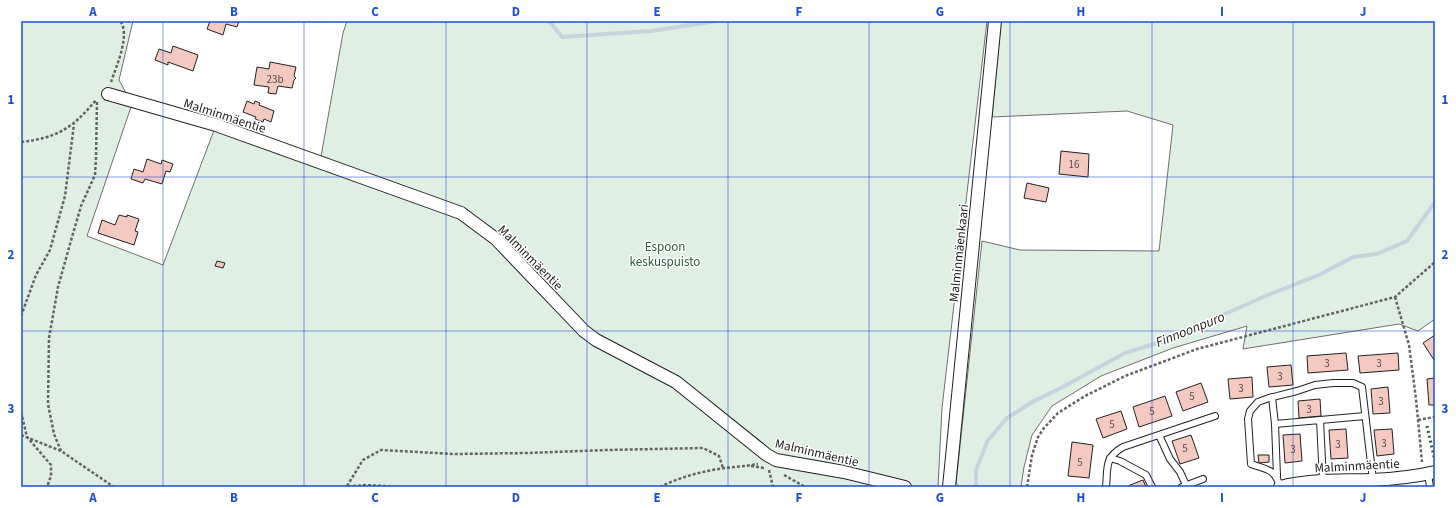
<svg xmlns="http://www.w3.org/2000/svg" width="1456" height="508" viewBox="0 0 1456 508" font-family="'Source Sans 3',sans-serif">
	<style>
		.green { fill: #e0efe3; stroke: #6f6f6f }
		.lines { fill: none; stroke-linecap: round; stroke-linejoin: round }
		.stream { stroke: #c7d3dd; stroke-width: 4 }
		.building { fill: #f3c9c0; stroke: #222 }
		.service-casing { stroke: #222; stroke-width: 8 }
		.minor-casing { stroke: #222; stroke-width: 14 }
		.path { stroke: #646464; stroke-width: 2.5; stroke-dasharray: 3 2; stroke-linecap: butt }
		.service { stroke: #fff; stroke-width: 6 }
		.minor { stroke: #fff; stroke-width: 12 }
		.hedge { stroke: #2f5e38; stroke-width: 3; stroke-dasharray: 2 3; stroke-linecap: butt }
		.grid { fill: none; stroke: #1d4ed8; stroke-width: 1; stroke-opacity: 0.55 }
		.labels { text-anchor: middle; stroke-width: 3; stroke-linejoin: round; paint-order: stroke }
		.number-label { font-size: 11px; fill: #564c4a }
		.street-label { font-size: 13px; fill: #222; stroke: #fff }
		.park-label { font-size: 13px; fill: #2f5e38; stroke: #fff }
		.water-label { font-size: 14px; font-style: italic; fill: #222; stroke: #fff }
		.neatline { fill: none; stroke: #1d4ed8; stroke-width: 1.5 }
		.grid-label { font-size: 13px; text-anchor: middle; font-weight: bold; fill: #1d4ed8 }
	</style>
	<rect width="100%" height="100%" fill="#fff"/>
	<path class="green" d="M 21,21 L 133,21 L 119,80 L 132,104 L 87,236 L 163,265 L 216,125 L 320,162 L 343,33 L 347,21 L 987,21 L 942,408 L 938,487 L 21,487 Z
		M 1001,21 L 1435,21 L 1435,319 L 1418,331 L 1399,324 L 1243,349 L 1247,326 L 1173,348 L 1101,376 L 1052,406 L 1032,435 L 1024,467 L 1021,487 L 959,487 L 956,483 L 982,241 L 1020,250 L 1159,251 L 1173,125 L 1127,111 L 992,117 Z"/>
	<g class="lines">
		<path class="stream" d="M 549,21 L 562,37 L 651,31 L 717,21
			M 976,487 L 976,470 L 988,440 L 1007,418 L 1034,401 L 1061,388 L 1125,353 L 1164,341 L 1186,330 L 1209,321 L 1268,295 L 1319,275 L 1353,257 L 1377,254 L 1407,241 L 1435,202"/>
	</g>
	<path class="building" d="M 210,21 L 239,21 L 237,27 L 226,24 L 223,35 L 207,29 Z
		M 173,46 L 198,55 L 193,71 L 168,62 L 168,65 L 155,60 L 159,49 L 171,53 Z
		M 270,62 L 296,67 L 294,76 L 296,78 L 294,80 L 292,88 L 278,86 L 276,94 L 268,93 L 269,87 L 254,85 L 257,67 L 269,69 Z
		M 247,101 L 254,104 L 255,101 L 260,103 L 259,105 L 274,111 L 271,122 L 264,119 L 263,122 L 255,119 L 256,117 L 243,112 Z
		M 1061,151 L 1089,154 L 1088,177 L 1059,174 Z
		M 147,159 L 161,164 L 162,160 L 173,164 L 170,172 L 166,171 L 162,184 L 145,179 L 143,183 L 131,179 L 134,169 L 143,172 Z
		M 1027,183 L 1049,188 L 1046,202 L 1024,198 Z
		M 119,215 L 127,217 L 127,215 L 139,219 L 135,231 L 138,232 L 134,245 L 98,233 L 102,220 L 115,225 Z
		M 217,261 L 225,263 L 223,268 L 215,266 Z
		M 1435,335 L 1435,359 L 1434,360 L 1423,343 Z
		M 1346,353 L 1348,370 L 1308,373 L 1307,356 Z
		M 1398,353 L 1399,370 L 1360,373 L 1358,356 Z
		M 1291,365 L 1293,385 L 1269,387 L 1267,367 Z
		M 1252,377 L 1253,397 L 1230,399 L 1228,379 Z
		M 1435,378 L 1435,405 L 1429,405 L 1427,379 Z
		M 1201,383 L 1208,402 L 1183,411 L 1176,392 Z
		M 1388,387 L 1390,413 L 1373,414 L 1371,389 Z
		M 1165,396 L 1172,416 L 1139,427 L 1133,407 Z
		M 1320,399 L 1321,416 L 1299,418 L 1298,401 Z
		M 1121,411 L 1127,429 L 1103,438 L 1096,419 Z
		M 1346,429 L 1348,458 L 1331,459 L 1329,430 Z
		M 1392,429 L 1394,454 L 1377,456 L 1374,430 Z
		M 1300,434 L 1302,461 L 1285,463 L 1283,435 Z
		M 1191,435 L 1199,458 L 1180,464 L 1172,441 Z
		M 1072,442 L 1093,445 L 1089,478 L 1068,476 Z
		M 1258,455 L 1269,455 L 1269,462 L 1259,463 Z
		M 1143,480 L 1146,487 L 1125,487 Z"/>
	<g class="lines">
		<defs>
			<path id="service" d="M 1272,397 L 1275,424
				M 1320,420 L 1323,481
				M 1159,435 L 1170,459 L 1180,472 L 1186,485
				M 1110,458 L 1120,461 L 1146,475 L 1152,487
				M 1428,474 L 1430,487
				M 1277,476 L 1275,424 L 1365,416
				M 1106,487 C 1108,467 1104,458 1123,447 L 1215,416
				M 1182,487 L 1203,479
				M 1280,487 C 1275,469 1268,470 1251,464 L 1248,419 L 1250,411 L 1258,402 L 1269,398 L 1297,391 L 1315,385 L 1333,383 L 1353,383 L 1362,387 L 1373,480"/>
			<path id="minor" d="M 108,94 L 216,125 L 461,213 L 496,239 L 584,331 L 596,340 L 676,382 L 767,455 L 776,460 L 844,472 L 905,487
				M 949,487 L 995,21
				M 1280,487 C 1310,479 1341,481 1371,480 C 1392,479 1414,477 1435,472"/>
		</defs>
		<use href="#service" class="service-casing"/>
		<use href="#minor" class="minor-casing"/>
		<path class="path" d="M 111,82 C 116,67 131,34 120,21
			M 21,142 C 57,138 73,128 96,100
			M 1395,297 L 1409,345 L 1416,399 L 1422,462
			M 21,316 L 36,275 L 50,250 L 65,196 L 74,124
			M 21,412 L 27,437 L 51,465 L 51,476 L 47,487
			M 1418,420 L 1434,417 L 1435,419
			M 21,435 L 61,451 L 114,487
			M 61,451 L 54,434 L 48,404 L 49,338 L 58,287 L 72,237 L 81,206 L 95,175 L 96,158 L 97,100
			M 751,466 L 764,468
			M 769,470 L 773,487
			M 784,475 L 805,487
			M 347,486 L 363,460 L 381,450 L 454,454 L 527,453 L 607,450 L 703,448 L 719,456 L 723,468
			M 343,487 L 365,485 L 403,487
			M 660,487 C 680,477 703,471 725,468 C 736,467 747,466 758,464
			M 1027,487 L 1032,455 L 1038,437 L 1044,428 L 1058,413 L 1085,396 L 1125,376 L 1197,349 L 1395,297 L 1435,262"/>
		<use href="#service" class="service"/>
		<use href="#minor" class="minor"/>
		<path class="hedge" d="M 1427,426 L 1435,461"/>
	</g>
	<path class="grid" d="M 163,21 L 163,487M 304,21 L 304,487M 446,21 L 446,487M 587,21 L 587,487M 728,21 L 728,487M 869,21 L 869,487M 1010,21 L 1010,487M 1152,21 L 1152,487M 1293,21 L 1293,487M 21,177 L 1435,177M 21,331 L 1435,331"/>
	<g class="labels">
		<g class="number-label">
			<text x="275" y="83">23b</text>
			<text x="1074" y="168">16</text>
			<text x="1327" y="367">3</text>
			<text x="1379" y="367">3</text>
			<text x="1280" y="380">3</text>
			<text x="1241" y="392">3</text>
			<text x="1192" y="400">5</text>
			<text x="1381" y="405">3</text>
			<text x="1309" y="413">3</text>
			<text x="1152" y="415">5</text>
			<text x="1112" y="428">5</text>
			<text x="1384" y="447">3</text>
			<text x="1338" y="448">3</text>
			<text x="1185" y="452">5</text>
			<text x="1293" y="453">3</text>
			<text x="1080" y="466">5</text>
		</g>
		<g class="street-label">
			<text transform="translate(225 115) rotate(18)" y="5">Malminmäentie</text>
			<text transform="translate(958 253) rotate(-84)" y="5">Malminmäenkaari</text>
			<text transform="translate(531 257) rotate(45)" y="5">Malminmäentie</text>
			<text transform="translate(817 452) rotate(13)" y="5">Malminmäentie</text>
			<text transform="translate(1357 465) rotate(-3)" y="5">Malminmäentie</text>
		</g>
		<g class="park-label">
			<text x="665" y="251">Espoon<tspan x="665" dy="15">keskuspuisto</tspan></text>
		</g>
		<g class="water-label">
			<text transform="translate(1190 329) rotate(-22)" y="5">Finnoonpuro</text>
		</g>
	</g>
	<rect width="1456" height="508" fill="none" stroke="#ffffff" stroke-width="44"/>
	<rect x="22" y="22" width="1412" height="464" class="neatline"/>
	<g class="grid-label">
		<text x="93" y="16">A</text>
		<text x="234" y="16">B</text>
		<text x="375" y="16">C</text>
		<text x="516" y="16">D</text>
		<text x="657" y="16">E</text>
		<text x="799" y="16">F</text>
		<text x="940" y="16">G</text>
		<text x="1081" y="16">H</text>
		<text x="1222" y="16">I</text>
		<text x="1363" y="16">J</text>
		<text x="11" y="104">1</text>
		<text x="1445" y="104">1</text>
		<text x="11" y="259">2</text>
		<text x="1445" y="259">2</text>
		<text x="11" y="413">3</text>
		<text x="1445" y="413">3</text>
		<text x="93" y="502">A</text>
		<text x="234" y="502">B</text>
		<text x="375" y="502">C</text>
		<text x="516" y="502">D</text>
		<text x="657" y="502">E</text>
		<text x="799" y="502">F</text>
		<text x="940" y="502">G</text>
		<text x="1081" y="502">H</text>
		<text x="1222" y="502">I</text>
		<text x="1363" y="502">J</text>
	</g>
</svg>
